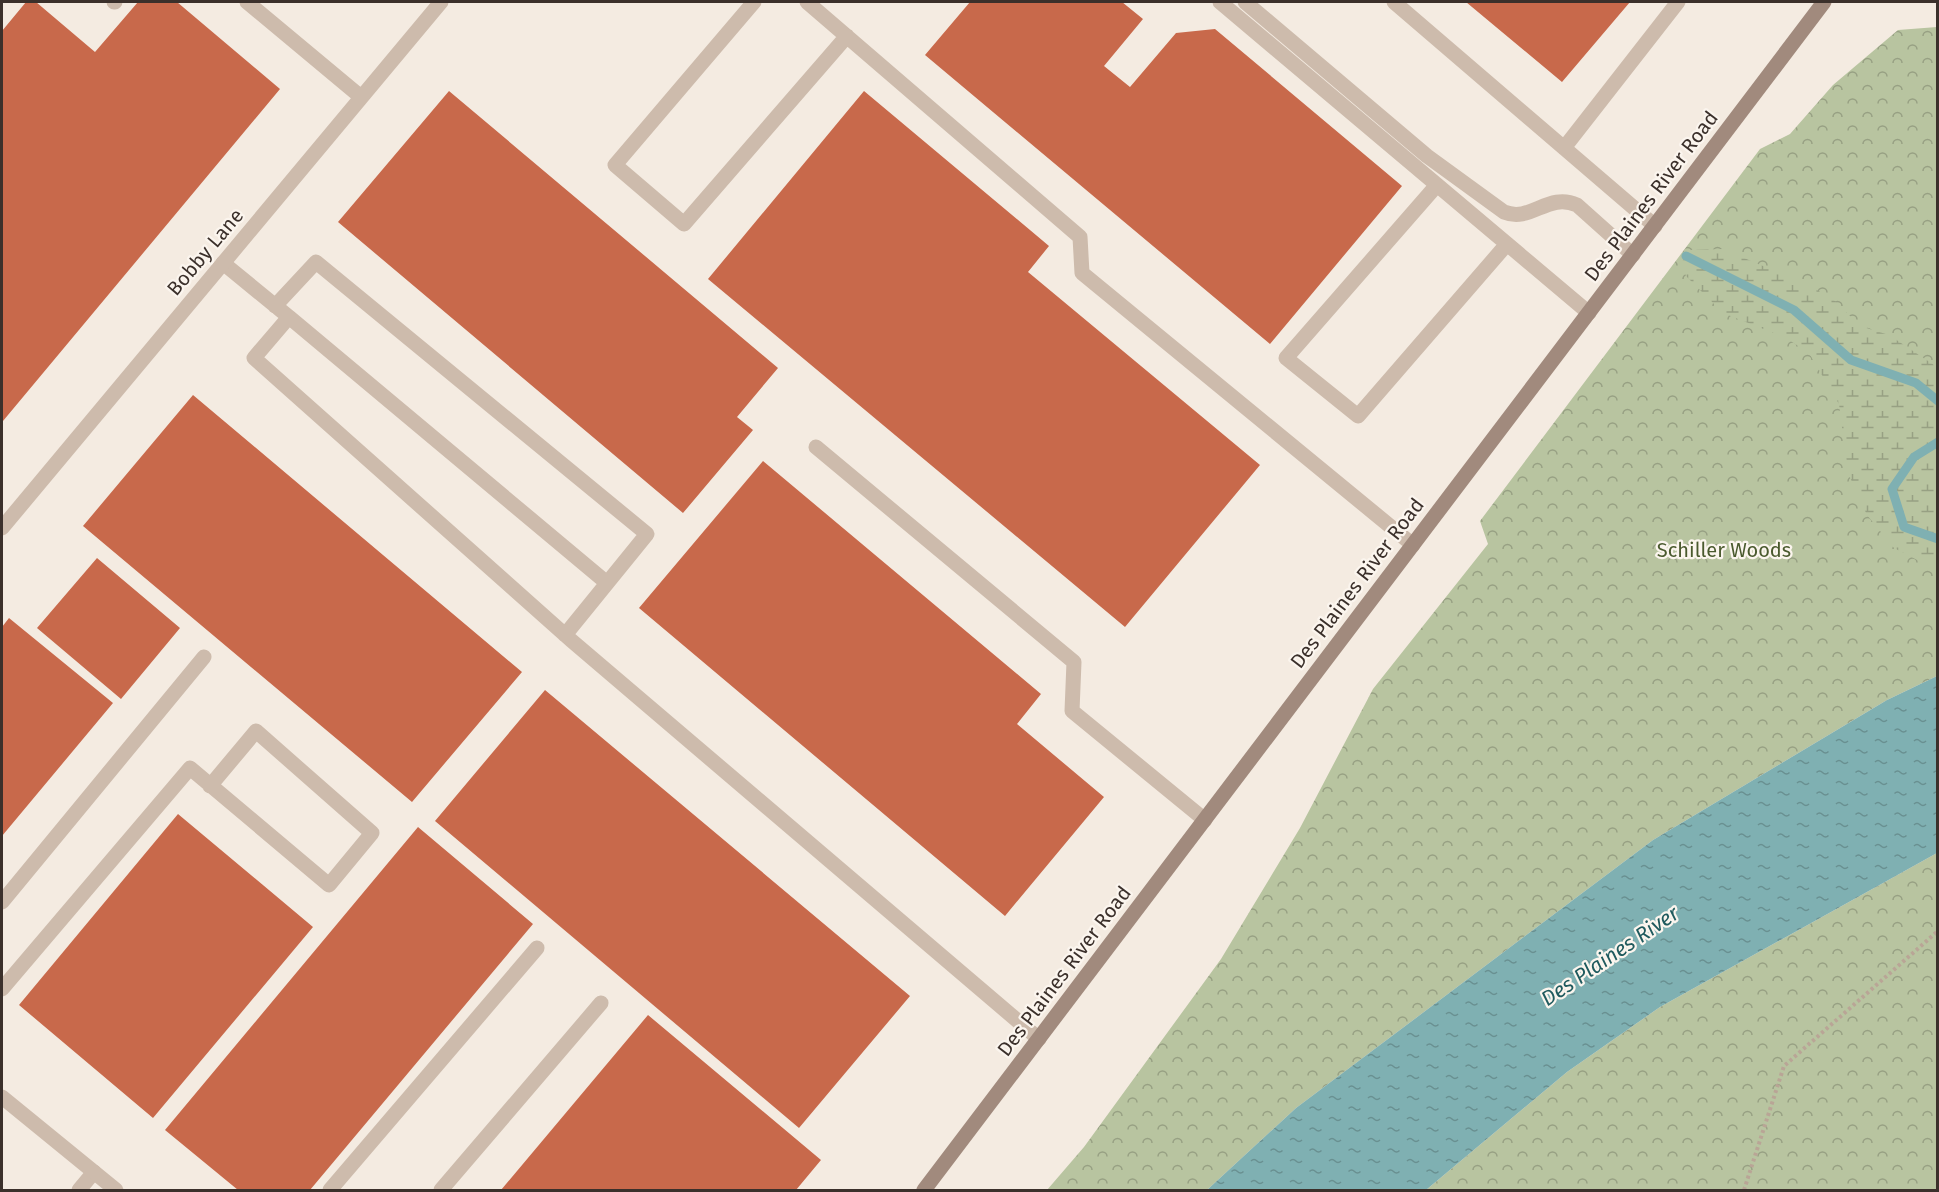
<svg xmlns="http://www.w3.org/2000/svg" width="1939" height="1192" viewBox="0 0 1939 1192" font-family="'Fira Sans',sans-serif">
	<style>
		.forest { fill: url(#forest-crowns) }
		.wetland { fill: url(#wetland-marsh) }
		.water { fill: url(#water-ripples) }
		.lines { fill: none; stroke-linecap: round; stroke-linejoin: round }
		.stream { stroke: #7fb0b2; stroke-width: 9 }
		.building { fill: #c8694b }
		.path { stroke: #b9a596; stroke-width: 4; stroke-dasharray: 3 3; stroke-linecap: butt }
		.service { stroke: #cdbbac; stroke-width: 15 }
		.minor { stroke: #cdbbac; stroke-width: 15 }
		.secondary { stroke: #a18a7d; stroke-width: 15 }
		.labels { text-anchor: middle; stroke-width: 4.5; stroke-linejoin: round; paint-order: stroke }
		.street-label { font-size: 20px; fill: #3b302b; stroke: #fbf5ee }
		.park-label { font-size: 20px; fill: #4a5a2e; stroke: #fbf5ee }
		.water-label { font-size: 21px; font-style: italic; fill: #1f5a5e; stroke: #fbf5ee }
	</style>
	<defs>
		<pattern id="forest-crowns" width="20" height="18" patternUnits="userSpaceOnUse" patternTransform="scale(1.5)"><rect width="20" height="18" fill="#b8c4a0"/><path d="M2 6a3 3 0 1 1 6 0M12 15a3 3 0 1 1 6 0" fill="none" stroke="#97a083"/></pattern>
		<pattern id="wetland-marsh" width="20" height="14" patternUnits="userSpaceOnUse" patternTransform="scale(1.5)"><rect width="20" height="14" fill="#b8c4a0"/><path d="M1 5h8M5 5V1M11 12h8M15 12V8" fill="none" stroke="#97a083"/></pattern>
		<pattern id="water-ripples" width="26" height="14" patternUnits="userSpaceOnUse" patternTransform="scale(1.5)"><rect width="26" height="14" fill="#7fb0b2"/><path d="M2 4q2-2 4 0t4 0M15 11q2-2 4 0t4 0" fill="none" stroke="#699091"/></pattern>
	</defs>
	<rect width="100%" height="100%" fill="#f4ebe1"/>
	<path class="forest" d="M 1937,27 L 1937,676 L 1887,700 L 1653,840 L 1296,1108 L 1207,1190 L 1047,1190 L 1084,1147 L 1221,959 L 1300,828 L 1373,689 L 1488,544 L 1480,521 L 1760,149 L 1790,134 L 1833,85 L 1898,30 Z
		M 1937,853 L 1937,1190 L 1426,1190 L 1567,1072 L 1660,1007 Z"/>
	<path class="wetland" d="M 1723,249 L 1812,287 L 1835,301 L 1860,326 L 1889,335 L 1937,367 L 1937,563 L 1923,563 L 1894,548 L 1867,515 L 1848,473 L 1839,404 L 1809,353 L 1786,338 L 1723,313 L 1686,276 L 1681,263 L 1690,250 Z"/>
	<path class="water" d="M 1937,676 L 1937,853 L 1660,1007 L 1567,1072 L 1426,1190 L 1207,1190 L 1296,1108 L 1653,840 L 1887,700 Z"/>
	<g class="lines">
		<path class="stream" d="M 1686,256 L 1794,310 L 1851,360 L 1916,383 L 1938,401
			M 1938,442 L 1914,457 L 1892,489 L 1904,527 L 1938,539"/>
	</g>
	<path class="building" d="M 26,2 L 36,2 L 95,52 L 138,2 L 177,2 L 280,89 L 3,421 L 2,31 Z
		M 970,2 L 1122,2 L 1143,19 L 1104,66 L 1130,87 L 1176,33 L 1215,29 L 1402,186 L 1270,344 L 925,55 Z
		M 1466,2 L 1630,2 L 1562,82 Z
		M 449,91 L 778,368 L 737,417 L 753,430 L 683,513 L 338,222 Z
		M 864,91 L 1049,246 L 1028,272 L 1260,465 L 1125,627 L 708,279 Z
		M 193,395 L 522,672 L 412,802 L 83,526 Z
		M 763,461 L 1041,694 L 1017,724 L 1104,797 L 1005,916 L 639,608 Z
		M 97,558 L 180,628 L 121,699 L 37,628 Z
		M 9,618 L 113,703 L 2,836 L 2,627 Z
		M 545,690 L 910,996 L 799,1128 L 435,821 Z
		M 178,814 L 313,927 L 153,1118 L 19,1005 Z
		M 418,827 L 533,924 L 310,1190 L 238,1190 L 165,1130 Z
		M 648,1015 L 821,1160 L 796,1190 L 501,1190 Z"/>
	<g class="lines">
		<path class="path" d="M 1744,1190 L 1784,1066 L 1938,931"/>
		<path class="service" d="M 114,2 L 115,2
			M 754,2 L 615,165 L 684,224 L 847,36
			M 807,2 L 1080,237 L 1082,273 L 1413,545
			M 1220,2 L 1589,313
			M 1245,2 L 1427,156 L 1504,212 C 1531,223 1548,192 1577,205 L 1633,255
			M 1394,2 L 1655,226
			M 1564,148 L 1678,2
			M 1437,185 L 1286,358 L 1358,416 L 1507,244
			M 223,263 L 289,317 L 254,358 L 572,641 L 1039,1039
			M 275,306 L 316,262 L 647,534 L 565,635
			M 289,317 L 607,583
			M 816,447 L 1074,662 L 1072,711 L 1205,820
			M 2,902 L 204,657
			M 2,989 L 190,768 L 329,885 L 372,833 L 256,731 L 210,786
			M 79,1190 L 94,1172
			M 330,1190 L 537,948
			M 441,1190 L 601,1003"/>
		<path class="minor" d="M 247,2 L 361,97
			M 2,528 L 441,2
			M 2,1097 L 116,1190"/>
		<path class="secondary" d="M 924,1190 L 1824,2"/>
	</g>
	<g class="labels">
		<g class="street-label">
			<text transform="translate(1651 196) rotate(-53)" y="7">Des Plaines River Road</text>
			<text transform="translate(205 252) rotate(-50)" y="7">Bobby Lane</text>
			<text transform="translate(1357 583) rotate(-53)" y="7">Des Plaines River Road</text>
			<text transform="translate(1064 971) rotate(-53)" y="7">Des Plaines River Road</text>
		</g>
		<g class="park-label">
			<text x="1724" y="557">Schiller Woods</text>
		</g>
		<g class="water-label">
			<text transform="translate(1610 956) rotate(-34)" y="7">Des Plaines River</text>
		</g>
	</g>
	<rect width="1939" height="1192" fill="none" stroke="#3b302b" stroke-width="6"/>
</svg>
